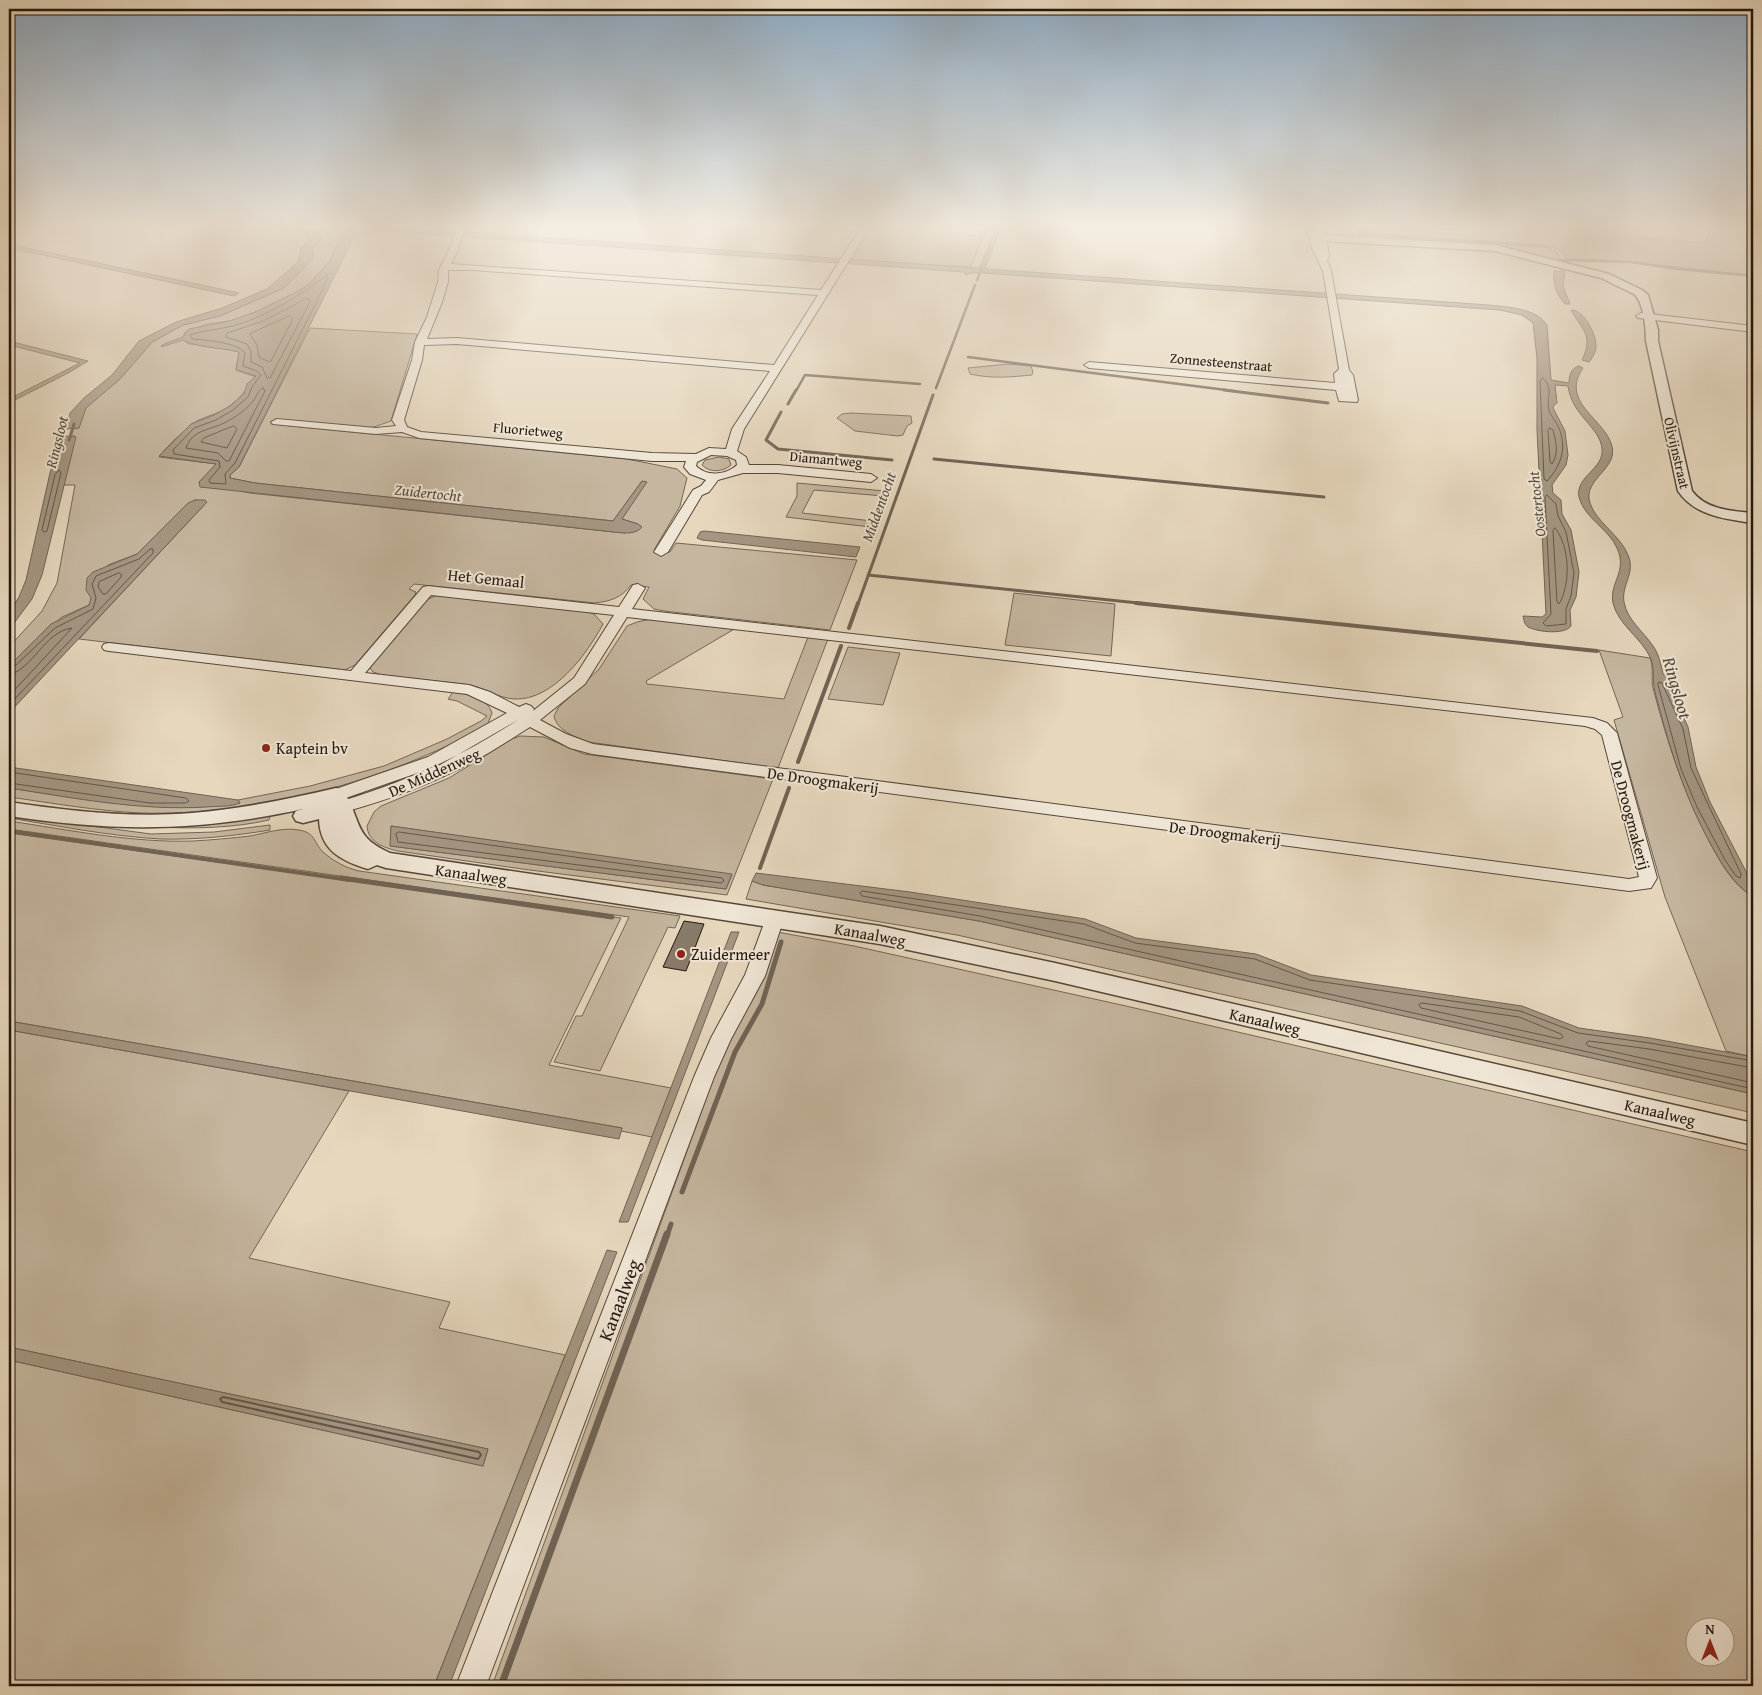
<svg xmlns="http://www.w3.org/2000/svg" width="1762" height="1695" viewBox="0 0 1762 1695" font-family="'Gentium Book Plus',serif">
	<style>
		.green { fill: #c5b69f; stroke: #746656; fill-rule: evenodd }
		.water { fill: #a49682; stroke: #706354 }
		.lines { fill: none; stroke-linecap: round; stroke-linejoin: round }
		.shore-far1 { stroke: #645648; stroke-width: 1 }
		.shore { stroke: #645648; stroke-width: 2 }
		.stream-far4 { stroke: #706354; stroke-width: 2.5 }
		.stream-far3 { stroke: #706354; stroke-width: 3 }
		.stream-far2 { stroke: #706354; stroke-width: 4 }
		.stream-far1 { stroke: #706354; stroke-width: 5 }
		.stream { stroke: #706354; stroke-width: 7 }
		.building { fill: #887b69; stroke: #23170e }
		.minor-casing { stroke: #54473a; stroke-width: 2 }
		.tertiary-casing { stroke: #54473a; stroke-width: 3 }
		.minor { fill: #efe5d4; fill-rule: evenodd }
		.tertiary { fill: #efe5d4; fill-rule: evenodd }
		.poi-dot { fill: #8f2418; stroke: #efe5d4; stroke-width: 2 }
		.labels { text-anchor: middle; stroke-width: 4; stroke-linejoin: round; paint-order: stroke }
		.far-street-label { font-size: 14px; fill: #23170e; stroke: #efe5d4 }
		.far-water-label { font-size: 15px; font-style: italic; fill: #574a3c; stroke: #efe5d4 }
		.street-label { font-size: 16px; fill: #23170e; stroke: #efe5d4 }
		.poi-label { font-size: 16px; fill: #23170e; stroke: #efe5d4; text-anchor: start }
		.water-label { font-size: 18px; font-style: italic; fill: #574a3c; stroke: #efe5d4 }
		.near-street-label { font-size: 19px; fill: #23170e; stroke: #efe5d4 }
	</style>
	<rect width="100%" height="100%" fill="#e6d7bd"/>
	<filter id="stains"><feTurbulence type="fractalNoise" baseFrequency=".004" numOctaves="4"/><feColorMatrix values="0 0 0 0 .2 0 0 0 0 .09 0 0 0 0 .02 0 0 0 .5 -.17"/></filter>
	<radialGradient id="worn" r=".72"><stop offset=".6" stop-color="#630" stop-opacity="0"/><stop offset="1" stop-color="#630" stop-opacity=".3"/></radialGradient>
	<path class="green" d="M 303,225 L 327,225 L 350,229 L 338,241 L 330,261 L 310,283 L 302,289 L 258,311 L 230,321 L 207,324 L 185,332 L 183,337 L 161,346 L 183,340 L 189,344 L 207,345 L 239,352 L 236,370 L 256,377 C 247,387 242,397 231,405 C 221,413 210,415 199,420 C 191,423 162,451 159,457 L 217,464 L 199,482 L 250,493 L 614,532 L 625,533 L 638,524 L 622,519 L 642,481 L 613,521 L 255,483 L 230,478 L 230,475 L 239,467 L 310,328 L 417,334 L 391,421 L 374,427 L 363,428 L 276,420 L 271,424 L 627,459 L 677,469 L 687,478 L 680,506 L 654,550 L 670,552 L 676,543 L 857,560 L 830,630 L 664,611 L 654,609 L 643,599 L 649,587 L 631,585 C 621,598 611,601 595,603 L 414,584 L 409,589 L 416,592 L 415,595 L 355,665 L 345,670 L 79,639 L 207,502 L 195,500 L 188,504 L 137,554 L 108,565 L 89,605 L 62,617 L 40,635 L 9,666 L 9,647 L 42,611 L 57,583 L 75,485 L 63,485 L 75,436 L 70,436 L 73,429 L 79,428 L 85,408 L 120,379 L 152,342 L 183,325 L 220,316 L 284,288 L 313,259 L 313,247 L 322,240 L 321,235 Z
		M 1361,225 L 1578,225 L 1630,236 L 1705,243 L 1713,225 L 1753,225 L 1753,275 C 1691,270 1628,259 1566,259 C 1562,249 1553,246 1543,245 L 1363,233 Z
		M 871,228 L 983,236 L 971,267 L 853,260 Z
		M 1506,244 L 1544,246 L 1557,252 L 1560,260 L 1567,261 L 1566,264 L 1508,249 Z
		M 1008,364 L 1031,366 L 1033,372 L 1032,375 C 1011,377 992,379 970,374 L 968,368 Z
		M 851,413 L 911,416 L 912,423 L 907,426 L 903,435 L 898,436 L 855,431 L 837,418 L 842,414 Z
		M 719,457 L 729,459 L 731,465 C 723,472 710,473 702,465 L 705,460 Z
		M 797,483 L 885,491 L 883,496 L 814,490 L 802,513 L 872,521 L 870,527 L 786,517 L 797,496 Z
		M 1014,593 L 1115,604 L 1111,656 L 1005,645 Z
		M 438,595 L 584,611 L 594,614 L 603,624 C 587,654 553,701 514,699 C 498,698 485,688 470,685 C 441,681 412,679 382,675 L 373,672 L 370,668 L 370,664 L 425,600 Z
		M 651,619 L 736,628 L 646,681 L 647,684 L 784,699 L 808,637 L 828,639 L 778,768 L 588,742 C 576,737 557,731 554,716 L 558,708 L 599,669 L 627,626 L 637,622 Z
		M 848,647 L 900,653 L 883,705 L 828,699 Z
		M 1599,650 L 1650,658 C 1654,668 1651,678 1653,688 C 1667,741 1683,792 1709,841 C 1721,863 1731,883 1753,897 L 1753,1057 L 1726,1051 L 1665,897 L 1614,720 L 1623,717 Z
		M 453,692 C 468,694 487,697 492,713 L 487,726 C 383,782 259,816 141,813 C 97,811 52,803 9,797 L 9,788 C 86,799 162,815 240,803 L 238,800 L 310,786 L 384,766 L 447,739 L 481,721 L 487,716 L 457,701 L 448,699 Z
		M 520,736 L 544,737 L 584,754 L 773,779 L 727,895 L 522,869 L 398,851 C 384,848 368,842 367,826 L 374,812 L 381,806 L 449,778 L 512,739 ZM 391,826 L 732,875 L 726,889 L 391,846 Z
		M 271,813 L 269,820 C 234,828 194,829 158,827 Z
		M 9,815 L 151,834 L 214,832 L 270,825 L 270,830 C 234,836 196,840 160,839 C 109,836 59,826 9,818 Z
		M 9,821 C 70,830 132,843 193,841 C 212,840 232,838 250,836 C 266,833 283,827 299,830 C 316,833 313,842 323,852 C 333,861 346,868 359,871 L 680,916 L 675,928 L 668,927 L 600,1071 L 554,1062 L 576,1016 L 582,1016 L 629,917 L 9,829 Z
		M 9,833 L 621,918 L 549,1065 L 671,1088 L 652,1137 L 621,1131 L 622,1128 L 9,1021 Z
		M 752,881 L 763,885 L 979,921 L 1753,1094 L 1753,1113 L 957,935 L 746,899 Z
		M 777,932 L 854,946 L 1126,1006 L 1753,1152 L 1753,1686 L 492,1686 L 729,1036 ZM 1694,1628 L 1724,1628 L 1724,1658 L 1694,1658 Z
		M 9,1030 L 349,1091 L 249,1258 L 450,1302 L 439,1328 L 565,1355 L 434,1686 L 9,1686 L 9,1360 L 483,1466 L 488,1449 L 9,1347 Z"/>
	<path class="water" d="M 291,225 L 303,225 L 322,237 L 312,250 L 313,259 L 284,288 L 220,316 L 183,325 L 152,342 L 120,379 L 86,408 L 79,428 L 66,429 L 70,413 L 84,398 L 112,375 L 139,341 L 176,322 L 222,308 L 267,289 L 298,262 L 301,249 L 309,238 Z
		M 327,225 L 374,225 L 972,268 L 980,267 L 997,225 L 1002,225 L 985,268 L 988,269 L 1489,305 C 1507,307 1536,308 1547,325 L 1551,380 L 1569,383 C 1569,376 1571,368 1579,366 L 1583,368 C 1560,401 1602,418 1611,443 C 1621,469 1582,478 1590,503 C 1596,522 1621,536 1628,555 C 1636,573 1621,585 1624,602 C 1627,620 1644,632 1653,646 C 1659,654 1661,665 1663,674 L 1676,681 L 1667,680 L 1688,727 L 1696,767 L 1710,802 L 1753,885 L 1753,897 C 1732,883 1721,863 1709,841 C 1683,793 1669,745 1655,692 C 1652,681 1655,670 1651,659 C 1642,638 1618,625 1613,603 C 1609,582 1628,572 1617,548 C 1609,529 1584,518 1579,497 C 1575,476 1605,469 1602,448 C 1599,426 1572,416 1568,386 L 1555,385 L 1557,403 L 1554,405 L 1553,408 L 1565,431 L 1568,455 L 1566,465 L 1552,485 L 1553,493 L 1561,500 L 1562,514 L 1571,530 L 1579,572 L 1576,597 L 1570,610 L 1571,626 C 1564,635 1538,632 1528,627 C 1524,624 1524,620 1523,616 L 1542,617 L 1546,614 L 1537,430 L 1537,358 L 1533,323 L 1522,315 L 1500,310 L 983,273 L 970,273 L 966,275 L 964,272 L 882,266 L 358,229 L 352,234 L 351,243 L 239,467 L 230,475 L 230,478 L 255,483 L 613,521 L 642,481 L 647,482 L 622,519 L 638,524 L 642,527 C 636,535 623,533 614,532 L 200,487 L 199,482 L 216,464 L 159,456 L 191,424 L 214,415 L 230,406 L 244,394 L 247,384 L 256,376 L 236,370 L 239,352 C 223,348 194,347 183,340 L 161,347 L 164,344 L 183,337 L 189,329 L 230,321 L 258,311 L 302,289 L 310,283 L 330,261 L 340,238 L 350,229 Z
		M 9,244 L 239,293 L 234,296 L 9,248 Z
		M 1554,271 L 1565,271 L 1563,286 L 1570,304 L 1565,304 C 1556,294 1553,285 1554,271 Z
		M 1571,310 C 1585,310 1597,336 1596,348 C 1595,354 1592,358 1589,362 L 1582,360 C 1594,335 1582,330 1571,310 Z
		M 9,341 L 88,361 L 68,373 L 9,403 L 9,399 L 80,363 L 9,345 Z
		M 64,436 L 76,437 L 42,575 L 32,599 L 9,630 L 9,613 L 19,597 L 26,580 L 50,473 Z
		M 195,500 L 205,500 L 207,502 L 9,713 L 9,666 L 51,624 L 89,605 L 91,598 L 86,590 L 87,578 L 93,572 L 137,554 L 188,503 Z
		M 704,531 L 860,547 L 856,557 L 702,540 L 697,538 L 700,532 Z
		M 9,767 L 238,800 L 240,803 C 231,807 217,806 206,807 C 140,811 74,798 9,788 Z
		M 391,826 L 732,874 L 726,889 L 390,846 Z
		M 756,873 L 910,892 L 1085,919 L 1136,938 L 1256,954 L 1311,975 L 1522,1006 L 1579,1028 L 1650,1038 L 1753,1057 L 1753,1094 L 979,921 L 763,885 L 752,881 Z
		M 731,932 L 739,932 L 628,1222 L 619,1222 Z
		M 9,1021 L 622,1128 L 619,1139 L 9,1030 Z
		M 607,1250 L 617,1252 L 449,1686 L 434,1686 Z
		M 9,1347 L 488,1449 L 483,1466 L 9,1360 Z"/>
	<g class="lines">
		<path class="shore-far1" d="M 327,275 L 328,278 L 316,303 L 235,463 L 225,474 L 226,484 L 210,483 L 209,480 L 220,467 L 219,461 L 174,454 L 173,450 L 194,428 L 216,420 L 233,410 L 248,397 L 252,387 L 261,375 L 257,371 L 243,366 L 245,353 C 236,342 206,340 192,339 L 190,335 C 204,330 217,330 232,326 C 264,318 301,295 327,275 Z
			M 306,299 L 309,299 L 310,302 L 270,378 L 267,378 L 262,367 L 251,362 L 251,351 L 247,344 L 226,337 L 227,333 L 263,321 Z
			M 290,316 L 293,319 L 271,361 L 269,362 L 259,357 L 257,345 L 250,334 Z
			M 1543,378 C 1554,389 1546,398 1549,411 C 1551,416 1555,420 1557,424 C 1568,445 1562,465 1547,481 L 1544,479 L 1540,382 Z
			M 263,388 L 265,391 L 229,461 L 226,461 L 218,453 L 186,448 C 192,429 212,430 226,422 C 236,417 247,409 254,400 C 257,395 258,391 263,388 Z
			M 234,426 L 237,429 L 227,448 L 201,442 L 204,438 Z
			M 1550,428 L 1553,430 C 1556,442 1559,454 1552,464 L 1550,462 L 1548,431 Z
			M 59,470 L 61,473 L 47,531 L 44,532 L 42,530 L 55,475 Z
			M 1547,495 L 1556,504 L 1558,516 L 1566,532 L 1574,573 L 1571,596 L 1566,609 L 1566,624 L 1546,626 L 1543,623 L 1551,614 L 1545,498 Z
			M 1555,528 C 1570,546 1571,584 1559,604 L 1557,602 L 1553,531 Z
			M 119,573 L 122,575 L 121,577 L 106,594 L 103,594 L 98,587 L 99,582 Z
			M 9,669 L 14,667 L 55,628 L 93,609 L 96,598 L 92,584 L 96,576 L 139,559 L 150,549 L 153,549 L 153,553 L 9,705
			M 9,675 C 35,667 44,632 72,628 L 9,696
			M 1659,682 L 1662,683 L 1683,729 L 1691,768 L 1741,874 L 1740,878 L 1736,876 L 1725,860 L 1697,807 L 1681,769 L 1658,685 Z
			M 9,772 L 186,798 L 189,801 L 185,803 L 150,803 L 9,783
			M 399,832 L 722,878 L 724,881 L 721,883 L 398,842 L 396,834 Z
			M 1422,1003 L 1519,1017 L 1561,1034 L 1563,1037 L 1560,1039 L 1421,1008 L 1419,1005 Z
			M 1753,1061 L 1650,1043 L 1578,1033 L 1520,1011 L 1310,980 L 1255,959 L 1135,943 L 1084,924 L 862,891 L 860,893 L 862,896 L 980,916 L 1753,1089
			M 1753,1068 L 1649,1049 L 1589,1041 L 1586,1043 L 1588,1046 L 1753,1083"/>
		<path class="shore" d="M 223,1397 L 479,1452 L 481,1455 L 478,1459 L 222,1402 L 220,1399 Z"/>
		<path class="stream-far4" d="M 1358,225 L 1360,234 L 1550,247
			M 1563,260 L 1631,262 L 1678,269 L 1753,276
			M 977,280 L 982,268
			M 968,357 L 1234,391
			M 936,388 L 975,285
			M 796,391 L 805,375 L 920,384"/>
		<path class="stream-far3" d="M 1224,390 L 1328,403
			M 788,404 L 796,390
			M 781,412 L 766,440 L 778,449 L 892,460
			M 69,440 L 74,424
			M 934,459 L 1324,497
			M 868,575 L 1148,604
			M 858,604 L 933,395
			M 1750,604 L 1749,602 L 1753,603"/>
		<path class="stream-far2" d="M 1136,603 L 1597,651
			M 1749,603 L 1753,612
			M 849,628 L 858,603
			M 798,762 L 841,646
			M 9,831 L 350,880
			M 760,868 L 789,788"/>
		<path class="stream-far1" d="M 341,878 L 612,917
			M 682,1192 L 735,1052 L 762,1004 L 781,942
			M 667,1236 L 671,1224"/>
		<path class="stream" d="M 501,1686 L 667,1234"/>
	</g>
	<path class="building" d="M 684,921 L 704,924 L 686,971 L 663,967 Z"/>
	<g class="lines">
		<defs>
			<path id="minor" d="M 457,225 L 465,225 L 458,250 L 451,264 L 821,290 L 858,232 L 798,227 L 794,225 L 861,227 L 863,225 L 871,225 L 744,429 L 737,451 L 746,457 L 749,465 L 778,465 L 871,474 L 877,478 L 871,482 L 778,473 L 743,473 L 718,480 L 709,492 L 702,495 L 668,552 L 661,556 L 654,552 L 693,490 L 701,486 L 706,480 L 690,474 L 684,467 L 686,461 L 652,461 L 419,438 L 402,432 L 376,434 L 273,424 L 271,422 L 277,419 L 376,428 L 396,426 L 392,420 L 412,360 L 415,342 L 427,317 L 438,282 L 439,270 L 449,250 ZM 448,270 L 472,270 L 818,295 L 774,365 L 457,338 L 427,339 L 442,302 L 448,282 ZM 457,344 L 770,371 L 732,429 L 726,449 L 709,448 L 696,454 L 652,453 L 421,432 L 407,427 L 404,420 L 422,360 L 424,345 ZM 711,455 L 727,456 L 736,460 L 737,465 C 726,475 707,477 696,466 L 697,462 Z
				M 1322,232 L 1326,235 L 1329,256 L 1327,261 L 1331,271 L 1349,370 L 1353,375 L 1358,400 L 1357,402 L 1339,401 L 1336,390 L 1089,368 L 1084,365 L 1089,362 L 1335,383 L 1334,374 L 1339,369 L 1323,271 L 1311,246 L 1309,236 Z
				M 1641,313 L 1753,326 L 1753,332 L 1638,318 L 1636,316 Z
				M 638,584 L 645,588 L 632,609 L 1593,718 L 1607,723 L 1617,733 L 1657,878 L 1651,888 L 1629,891 L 592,754 L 570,748 L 530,727 C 503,744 476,762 446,775 C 409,793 370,805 330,816 L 324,814 L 322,810 L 330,791 L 428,757 L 507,713 L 467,694 L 109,651 L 104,650 L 102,647 L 104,644 L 109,643 L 351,671 L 423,587 L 428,586 L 619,607 L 633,585 ZM 431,595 L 614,615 L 574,678 L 533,711 L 534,709 L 531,706 L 526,704 L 519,707 L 490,692 L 469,685 L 365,673 ZM 627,617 L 1585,726 L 1595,729 L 1602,735 L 1639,877 L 1629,879 L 593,744 L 566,734 L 540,720 L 585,684 ZM 518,720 C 460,757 408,781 342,801 L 343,799 L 440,765 Z
				M 775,911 L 782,913 L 784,918 L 765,976 L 731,1039 L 714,1077 L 486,1686 L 456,1686 L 694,1077 L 711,1038 L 745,975 L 766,918 L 768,913 Z"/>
			<path id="tertiary" d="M 1306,225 L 1316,225 L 1318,234 L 1323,235 L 1495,245 L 1609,274 L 1642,290 L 1648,295 L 1658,330 L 1658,341 L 1692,491 C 1706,510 1732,511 1753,513 L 1753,523 C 1725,519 1695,516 1678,491 L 1646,341 C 1646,328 1644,303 1634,294 L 1601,278 L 1495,251 L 1323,241 L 1309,238 Z
				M 336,788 L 343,790 L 346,795 C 362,825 355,837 390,853 L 880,926 L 1055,963 L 1753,1123 L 1753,1145 L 1055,981 L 880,944 L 386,868 L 377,865 L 368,869 C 341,861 320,850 319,819 L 303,823 L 296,821 L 293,816 L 296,811 L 303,809 C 198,832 114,832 9,816 L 9,802 C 70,811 131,818 192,813 C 241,809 289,799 336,788 Z"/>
		</defs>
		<use href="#minor" class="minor-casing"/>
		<use href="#tertiary" class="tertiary-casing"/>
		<use href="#minor" class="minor"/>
		<use href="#tertiary" class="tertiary"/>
	</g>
	<linearGradient id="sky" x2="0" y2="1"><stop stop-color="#8da8bf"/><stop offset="0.49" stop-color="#f4ede1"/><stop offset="1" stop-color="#f4ede1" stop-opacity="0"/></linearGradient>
	<rect width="1762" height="463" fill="url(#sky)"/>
	<g class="poi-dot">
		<circle cx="266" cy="748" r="5"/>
		<circle cx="681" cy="954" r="5"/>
	</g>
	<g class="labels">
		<g class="far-street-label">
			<text transform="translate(1221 362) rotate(5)" y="5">Zonnesteenstraat</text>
			<text transform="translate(528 430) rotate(5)" y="5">Fluorietweg</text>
			<text transform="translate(1677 453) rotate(77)" y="5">Olivijnstraat</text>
			<text transform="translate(826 459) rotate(5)" y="5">Diamantweg</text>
		</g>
		<g class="far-water-label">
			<text transform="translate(57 442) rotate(-76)" y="5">Ringsloot</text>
			<text transform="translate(428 493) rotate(6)" y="5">Zuidertocht</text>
			<text transform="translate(1537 504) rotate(-96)" y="5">Oostertocht</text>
			<text transform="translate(879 507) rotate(-70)" y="5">Middentocht</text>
		</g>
		<g class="street-label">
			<text transform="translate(486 578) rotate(6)" y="6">Het Gemaal</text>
			<text transform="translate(434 772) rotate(-24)" y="6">De Middenweg</text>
			<text transform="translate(823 780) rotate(8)" y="6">De Droogmakerij</text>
			<text transform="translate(1631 815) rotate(75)" y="6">De Droogmakerij</text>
			<text transform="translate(1225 833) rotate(7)" y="6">De Droogmakerij</text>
			<text transform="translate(471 874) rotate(8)" y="6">Kanaalweg</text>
			<text transform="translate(870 934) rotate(10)" y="6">Kanaalweg</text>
			<text transform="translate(1265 1021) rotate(13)" y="6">Kanaalweg</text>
			<text transform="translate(1660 1112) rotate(13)" y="6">Kanaalweg</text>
		</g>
		<g class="poi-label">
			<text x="276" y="754">Kaptein bv</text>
			<text x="691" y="960">Zuidermeer</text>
		</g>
		<g class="water-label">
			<text transform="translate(1677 688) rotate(74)" y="6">Ringsloot</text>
		</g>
		<g class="near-street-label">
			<text transform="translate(619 1300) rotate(-69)" y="7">Kanaalweg</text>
		</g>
	</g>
	<rect width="1762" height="1695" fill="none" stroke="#e6d7bd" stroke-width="30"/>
	<rect x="10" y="10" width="1742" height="1675" fill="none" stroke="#23170e" stroke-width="2.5"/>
	<rect x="15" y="15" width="1732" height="1665" fill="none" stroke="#23170e"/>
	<g transform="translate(1710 1642)"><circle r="24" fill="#efe5d4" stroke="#9d9385"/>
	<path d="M0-4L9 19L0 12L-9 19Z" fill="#8f2418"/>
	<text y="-8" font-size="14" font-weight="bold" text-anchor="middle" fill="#23170e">N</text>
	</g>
	<rect width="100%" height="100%" filter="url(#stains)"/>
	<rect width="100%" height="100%" fill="url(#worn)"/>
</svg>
